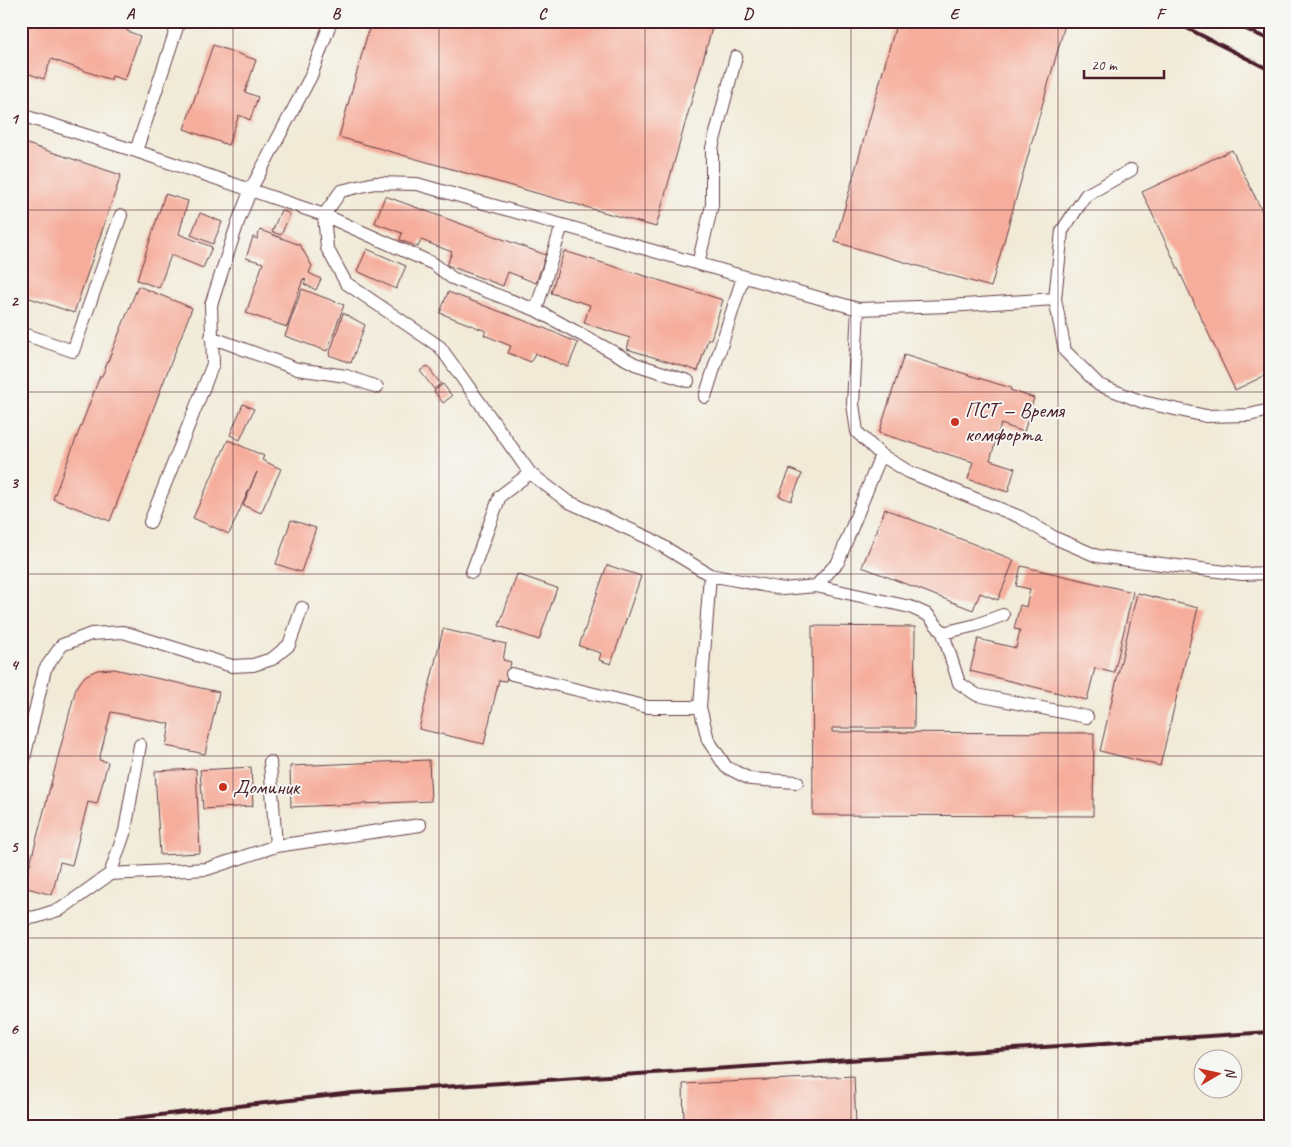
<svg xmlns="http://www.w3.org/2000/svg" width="1291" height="1147" viewBox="0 0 1291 1147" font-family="Caveat,sans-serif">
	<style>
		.building { fill: #f6ad9b }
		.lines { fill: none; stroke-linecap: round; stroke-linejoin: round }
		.service-casing { stroke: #633d45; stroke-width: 14 }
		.service { stroke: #fff; stroke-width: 12 }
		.rail { stroke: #4a1f2b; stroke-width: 4 }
		.grid { fill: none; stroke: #4a1f2b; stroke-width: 1; stroke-opacity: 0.55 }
		.poi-dot { fill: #c8321e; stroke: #f6f6f2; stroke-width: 2 }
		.labels { text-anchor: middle; stroke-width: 4; stroke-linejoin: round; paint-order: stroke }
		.poi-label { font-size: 21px; fill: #4a1f2b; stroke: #f6f6f2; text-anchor: start }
		.neatline { fill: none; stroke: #4a1f2b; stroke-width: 2 }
		.grid-label { font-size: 16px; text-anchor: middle; font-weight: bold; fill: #4a1f2b }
	</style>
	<rect width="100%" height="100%" fill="#f6f6f2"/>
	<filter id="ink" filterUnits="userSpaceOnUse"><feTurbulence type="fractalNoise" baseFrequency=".02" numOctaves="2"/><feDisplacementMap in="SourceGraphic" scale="10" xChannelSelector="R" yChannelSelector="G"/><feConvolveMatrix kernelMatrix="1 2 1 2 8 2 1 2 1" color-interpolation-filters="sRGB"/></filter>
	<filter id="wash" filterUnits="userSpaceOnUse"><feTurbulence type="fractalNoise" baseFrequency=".0096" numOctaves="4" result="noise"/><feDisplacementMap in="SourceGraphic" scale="20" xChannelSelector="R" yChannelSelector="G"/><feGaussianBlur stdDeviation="1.12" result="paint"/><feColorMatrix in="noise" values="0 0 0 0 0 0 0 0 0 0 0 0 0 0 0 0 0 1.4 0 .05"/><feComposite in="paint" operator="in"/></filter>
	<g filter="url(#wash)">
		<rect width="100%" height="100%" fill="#f1ead7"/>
		<g id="blocks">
			<path class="building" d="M 21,21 L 131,21 L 127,31 L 140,36 L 125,80 L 112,76 L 111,80 L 51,59 L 44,79 L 21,71 Z
				M 371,21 L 714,21 L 656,227 L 339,137 Z
				M 897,21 L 1066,21 L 991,287 L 835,242 Z
				M 213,45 L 256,60 L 245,92 L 258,97 L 250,120 L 239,115 L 228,145 L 184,129 Z
				M 21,142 L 121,175 L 74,313 L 21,295 Z
				M 1232,150 L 1264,215 L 1270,212 L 1270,373 L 1235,390 L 1142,192 Z
				M 165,194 L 188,201 L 179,234 L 212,247 L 203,268 L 171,255 L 159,288 L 137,280 Z
				M 385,196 L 546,255 L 536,283 L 508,272 L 503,286 L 447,265 L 452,252 L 421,240 L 418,247 L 400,240 L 402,233 L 375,223 Z
				M 281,210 L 290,214 L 281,235 L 272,232 Z
				M 200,213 L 222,222 L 213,244 L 191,235 Z
				M 260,230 L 300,245 L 312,266 L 309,273 L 321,279 L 316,290 L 304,284 L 306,280 L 303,279 L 287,327 L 246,313 L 263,263 L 246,258 L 253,237 L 257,239 Z
				M 367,249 L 406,266 L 396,289 L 357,271 Z
				M 564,251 L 723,300 L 711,339 L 708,339 L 698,371 L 627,349 L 630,338 L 584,323 L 590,305 L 551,293 Z
				M 138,286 L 192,308 L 110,521 L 53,499 L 100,376 L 102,376 Z
				M 302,289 L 344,305 L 327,351 L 285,336 Z
				M 448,292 L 544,328 L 578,343 L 568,367 L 535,353 L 531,362 L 508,353 L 511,346 L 484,335 L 486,331 L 440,313 Z
				M 343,313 L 365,325 L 351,363 L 329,355 Z
				M 904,355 L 1011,388 L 1010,390 L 1034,398 L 1024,432 L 1001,424 L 990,460 L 1015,468 L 1008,492 L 968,479 L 973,462 L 879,433 Z
				M 427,366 L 441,384 L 434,389 L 420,371 Z
				M 443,384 L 452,396 L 443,403 L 434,391 Z
				M 243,404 L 254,409 L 240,440 L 230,435 Z
				M 228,440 L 264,456 L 262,460 L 281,469 L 261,513 L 243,505 L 257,472 L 229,534 L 193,518 Z
				M 790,469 L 802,474 L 791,501 L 779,496 Z
				M 885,509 L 1014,560 L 998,600 L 980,593 L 973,610 L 862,567 Z
				M 291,520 L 316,528 L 301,572 L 276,564 Z
				M 607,565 L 641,576 L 611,664 L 599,660 L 601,653 L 579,646 Z
				M 1021,566 L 1133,592 L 1114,673 L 1095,668 L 1087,700 L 970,671 L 978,639 L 1016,648 L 1020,630 L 1014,629 L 1020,605 L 1026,607 L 1030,589 L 1016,586 Z
				M 517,574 L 557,588 L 539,640 L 499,626 Z
				M 1137,593 L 1198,608 L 1160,766 L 1100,751 Z
				M 812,626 L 915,627 L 914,728 L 832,728 L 832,732 L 1094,733 L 1093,816 L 813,815 Z
				M 443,629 L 506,644 L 503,660 L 511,662 L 506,681 L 499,680 L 484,744 L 419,729 Z
				M 114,669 L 219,692 L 205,754 L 166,746 L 170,724 L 111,712 L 99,760 L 108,762 L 97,804 L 88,802 L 72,865 L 60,862 L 52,895 L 24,887 L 76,688 L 85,676 L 97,670 Z
				M 429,760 L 431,801 L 291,807 L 290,766 Z
				M 251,767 L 253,806 L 203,809 L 200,770 Z
				M 196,769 L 200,853 L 160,855 L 155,771 Z
				M 854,1076 L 856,1126 L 684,1126 L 683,1084 Z"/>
		</g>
	</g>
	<g filter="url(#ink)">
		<use href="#blocks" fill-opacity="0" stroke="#633d45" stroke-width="1"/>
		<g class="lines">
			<defs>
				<path id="service" d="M 21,115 L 136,151 L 324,215 L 434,264 L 452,278 L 536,310 L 635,364 L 688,381
					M 136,151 L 179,21
					M 1131,170 L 1086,195 L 1062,231 L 1055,299 L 1065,351 L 1099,385 L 1143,402 L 1206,416 L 1249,415 L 1270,410
					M 698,264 L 712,205 L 712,148 L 736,57
					M 858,309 L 853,404 L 857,432 L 881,455 L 909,472 L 1020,517 L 1055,538 L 1097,556 L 1242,574 L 1270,573
					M 536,310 L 562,225
					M 21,333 L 73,351 L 121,215
					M 211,337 L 297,369 L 346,376 L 377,387
					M 705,397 L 743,277
					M 881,455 L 838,562 L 816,586 L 783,589 L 710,575 L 651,539 L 567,501 L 530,473 L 440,347 L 346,283 L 327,248 L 324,215 L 341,191 L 375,183 L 417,184 L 858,309 L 949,306 L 1055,299
					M 150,522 L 213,364 L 211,305 L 238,222 L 251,189 L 311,76 L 331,21
					M 472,572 L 500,496 L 530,473
					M 710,575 L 700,707 L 708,740 L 726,767 L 750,779 L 797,782
					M 816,586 L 910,607 L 928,615 L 943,633 L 959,683 L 977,695 L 1087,717
					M 943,633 L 976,625 L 1003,615
					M 512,674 L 648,707 L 700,707
					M 270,762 L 276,846
					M 21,771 L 45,669 L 62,645 L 91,634 L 123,632 L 232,666 L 253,665 L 272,659 L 289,645 L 302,608
					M 110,874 L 207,869 L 276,846 L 420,825
					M 21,919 L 36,917 L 61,909 L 110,874 L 125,831 L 140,745"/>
			</defs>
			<use href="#service" class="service-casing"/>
			<use href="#service" class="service"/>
			<path class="rail" d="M 1173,21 L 1270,70
				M 1228,21 L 1270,40
				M 1258,21 L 1270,29
				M 65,1126 L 352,1093 L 1270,1032"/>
		</g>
	</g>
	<path class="grid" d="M 233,21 L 233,1126M 439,21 L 439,1126M 645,21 L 645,1126M 851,21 L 851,1126M 1058,21 L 1058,1126M 21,210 L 1270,210M 21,392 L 1270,392M 21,574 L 1270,574M 21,756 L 1270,756M 21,938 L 1270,938"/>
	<g class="poi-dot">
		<circle cx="955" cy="422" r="5"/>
		<circle cx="223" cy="787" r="5"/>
	</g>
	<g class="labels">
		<g class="poi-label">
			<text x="965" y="417">ПСТ — Время<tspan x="965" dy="24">комфорта</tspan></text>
			<text x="233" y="794">Доминик</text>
		</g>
	</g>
	<rect width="1291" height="1147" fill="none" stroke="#f6f6f2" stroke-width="55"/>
	<g transform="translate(1218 1074) rotate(81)"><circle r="24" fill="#f6f6f2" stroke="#b1a0a2"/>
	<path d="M0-4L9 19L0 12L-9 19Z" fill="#c8321e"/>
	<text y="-8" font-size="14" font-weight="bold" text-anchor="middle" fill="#4a1f2b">N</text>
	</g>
	<path d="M1084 70v8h80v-8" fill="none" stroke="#4a1f2b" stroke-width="2.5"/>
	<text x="1091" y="70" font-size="15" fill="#4a1f2b" stroke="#f6f6f2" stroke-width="4" paint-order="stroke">20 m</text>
	<rect x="28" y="28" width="1236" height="1092" class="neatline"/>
	<g class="grid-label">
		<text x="130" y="19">A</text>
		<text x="336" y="19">B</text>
		<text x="542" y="19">C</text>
		<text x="748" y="19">D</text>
		<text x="954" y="19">E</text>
		<text x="1160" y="19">F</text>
		<text x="14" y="124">1</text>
		<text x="14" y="306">2</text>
		<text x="14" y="488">3</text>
		<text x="14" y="670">4</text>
		<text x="14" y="852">5</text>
		<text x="14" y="1034">6</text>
	</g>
</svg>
